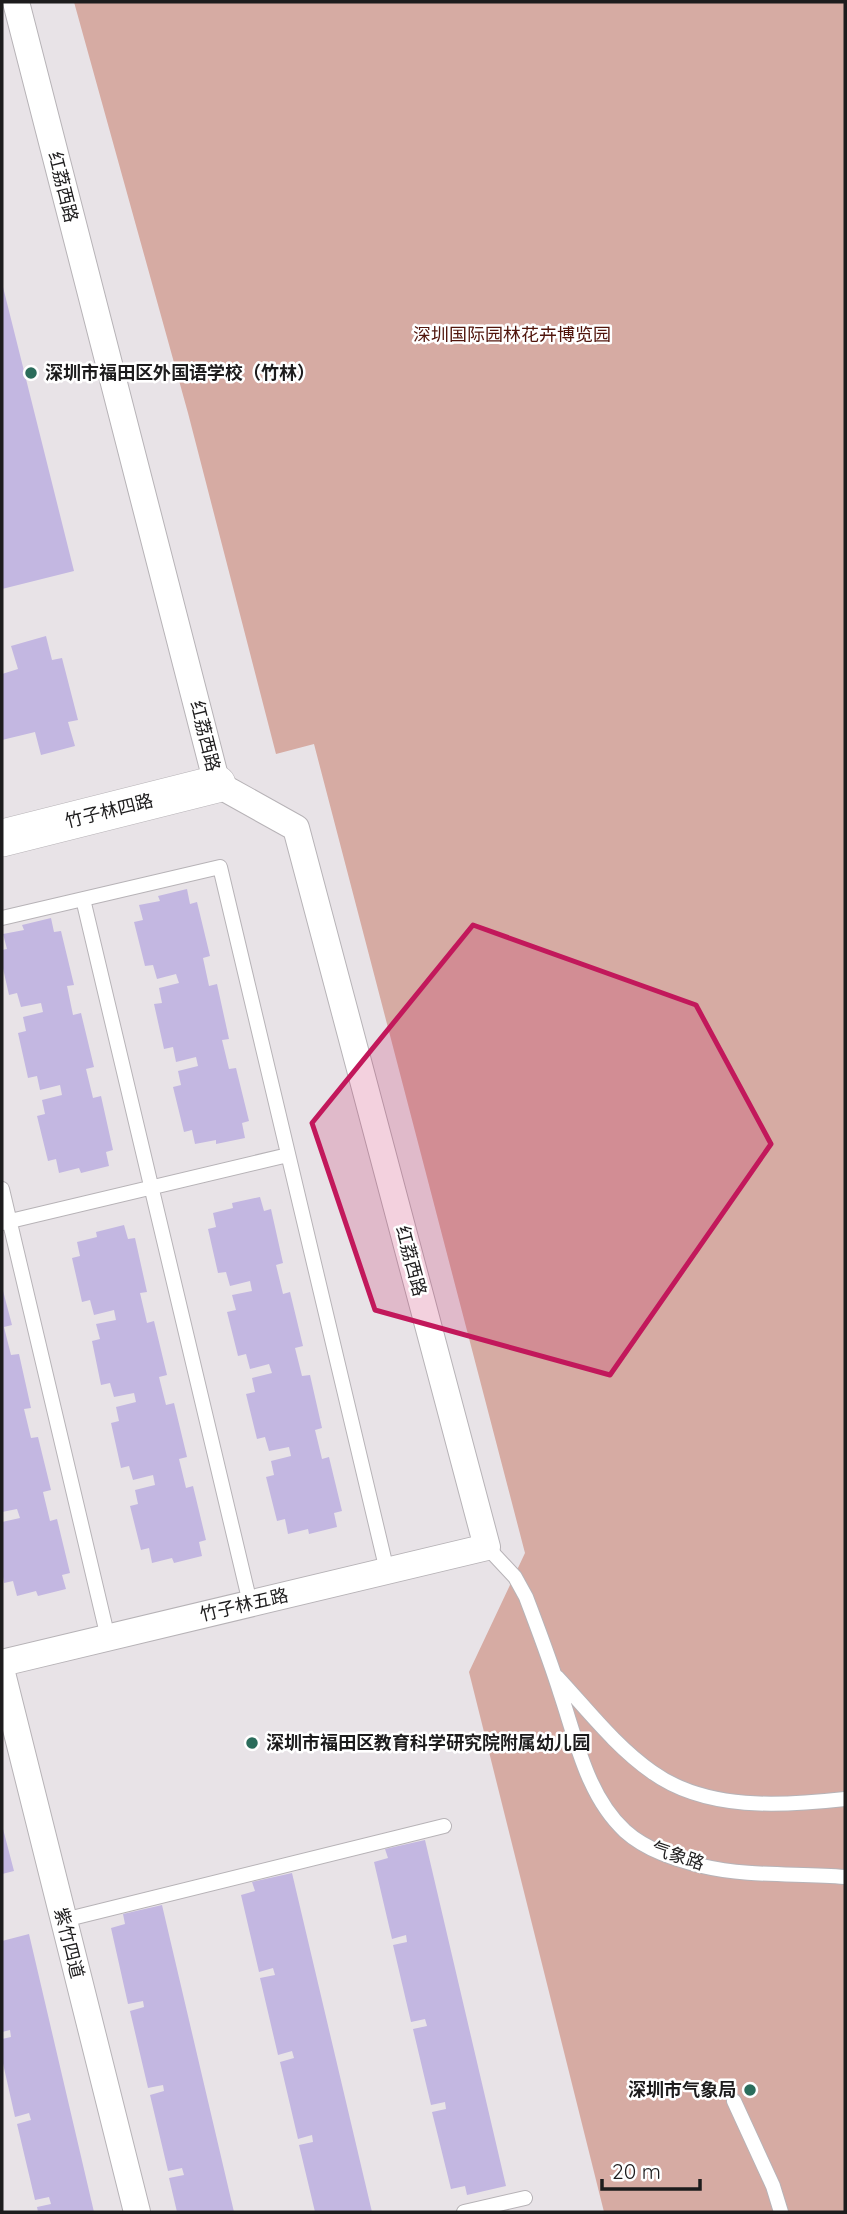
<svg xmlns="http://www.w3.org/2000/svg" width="847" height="2214" viewBox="0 0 847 2214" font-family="Quicksand,'Noto Sans SC',sans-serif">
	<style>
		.green { fill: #d6aba3 }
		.building { fill: #c3b7e1 }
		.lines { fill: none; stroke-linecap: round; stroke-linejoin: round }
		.lane-casing { stroke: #b7b3b7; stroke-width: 16 }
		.street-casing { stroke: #b7b3b7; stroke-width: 28 }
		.secondary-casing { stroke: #b7b3b7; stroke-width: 38 }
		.lane { stroke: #fff; stroke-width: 14 }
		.street { stroke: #fff; stroke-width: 26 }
		.secondary { stroke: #fff; stroke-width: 37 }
		.marked { fill: #c2185b; fill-opacity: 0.2; stroke: #c2185b; stroke-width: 5; stroke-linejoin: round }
		.poi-dot { fill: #2b6c5b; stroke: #fff; stroke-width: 2.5 }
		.labels { text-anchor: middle; stroke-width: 5; stroke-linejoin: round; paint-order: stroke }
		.street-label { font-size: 18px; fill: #1d1c1d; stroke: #fff }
		.park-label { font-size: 18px; fill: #51150c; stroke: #fff }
		.poi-label { font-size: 18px; font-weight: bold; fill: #1d1c1d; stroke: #fff; text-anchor: start }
	</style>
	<rect width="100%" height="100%" fill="#e8e3e7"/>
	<path class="green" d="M 74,2 L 845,2 L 845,2212 L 604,2212 L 469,1672 L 525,1553 L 314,744 L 276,754 L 188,413 Z"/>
	<path class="building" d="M 2,283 L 74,571 L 2,589 Z
		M 46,636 L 52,660 L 62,658 L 78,720 L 68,722 L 75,746 L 41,755 L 35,732 L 2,740 L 2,674 L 18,669 L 11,646 Z
		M 187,889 L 190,904 L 197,902 L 210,956 L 203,958 L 209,986 L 217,984 L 229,1039 L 222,1040 L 229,1069 L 236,1068 L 249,1121 L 242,1123 L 245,1138 L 216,1144 L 216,1140 L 195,1144 L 192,1130 L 184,1132 L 173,1087 L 181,1085 L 178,1071 L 198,1066 L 196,1057 L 176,1062 L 173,1047 L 164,1049 L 154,1004 L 162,1003 L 159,988 L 179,983 L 176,974 L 157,979 L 153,965 L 145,966 L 134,922 L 143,920 L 139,905 L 160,901 L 158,896 Z
		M 51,918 L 54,932 L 61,931 L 74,985 L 67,986 L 73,1015 L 81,1013 L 94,1067 L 86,1069 L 93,1098 L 101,1096 L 113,1150 L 106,1152 L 109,1166 L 81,1173 L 79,1168 L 59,1173 L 56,1159 L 48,1161 L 37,1116 L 45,1114 L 42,1100 L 62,1095 L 60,1085 L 40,1090 L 37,1076 L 28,1078 L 18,1033 L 26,1031 L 23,1017 L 43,1012 L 41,1003 L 21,1007 L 17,993 L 9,995 L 2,964 L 2,950 L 7,949 L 3,934 L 24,930 L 22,925 Z
		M 260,1197 L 264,1211 L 271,1209 L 283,1263 L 276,1265 L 283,1294 L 290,1292 L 303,1346 L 295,1348 L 302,1376 L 310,1375 L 322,1428 L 315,1430 L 322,1459 L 329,1457 L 342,1511 L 334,1513 L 337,1527 L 309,1534 L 308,1529 L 288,1534 L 285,1519 L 277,1521 L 266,1477 L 274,1475 L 271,1461 L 291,1456 L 289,1447 L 269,1451 L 265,1437 L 257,1439 L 246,1394 L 255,1392 L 252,1378 L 272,1373 L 269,1364 L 250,1369 L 246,1354 L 238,1356 L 227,1312 L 236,1310 L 232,1295 L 252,1291 L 250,1281 L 230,1286 L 226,1272 L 218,1273 L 208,1229 L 216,1227 L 213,1213 L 233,1208 L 232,1203 Z
		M 124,1225 L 128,1239 L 135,1238 L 147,1292 L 140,1293 L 147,1323 L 154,1321 L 167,1375 L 159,1377 L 166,1405 L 174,1403 L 187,1457 L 179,1459 L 186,1488 L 193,1486 L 206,1540 L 199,1542 L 202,1556 L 174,1563 L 172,1558 L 152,1563 L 149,1548 L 141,1550 L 130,1506 L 138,1504 L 135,1490 L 155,1485 L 153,1475 L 133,1480 L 129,1466 L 121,1468 L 111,1423 L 119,1421 L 116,1407 L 136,1402 L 134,1393 L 114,1397 L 110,1383 L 101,1385 L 92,1341 L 100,1339 L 96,1324 L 116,1320 L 114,1310 L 94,1315 L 90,1300 L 82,1302 L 72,1258 L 80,1256 L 77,1242 L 97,1237 L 96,1232 Z
		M 2,1287 L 12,1325 L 4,1327 L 11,1355 L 19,1354 L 31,1408 L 24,1409 L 31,1438 L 38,1437 L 51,1490 L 43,1492 L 50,1521 L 57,1519 L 70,1573 L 62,1575 L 66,1589 L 38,1596 L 36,1591 L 17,1596 L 13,1581 L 4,1583 L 2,1571 L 2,1522 L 20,1518 L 17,1509 L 2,1512 Z
		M 2,1825 L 14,1871 L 2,1874 Z
		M 425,1840 L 506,2186 L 467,2195 L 465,2186 L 451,2189 L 432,2112 L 446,2109 L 445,2102 L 431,2105 L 413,2029 L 427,2026 L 425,2019 L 411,2022 L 393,1945 L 407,1942 L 406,1935 L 392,1939 L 374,1862 L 388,1858 L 385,1849 Z
		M 292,1873 L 372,2212 L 315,2212 L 299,2145 L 313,2142 L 312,2135 L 298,2139 L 280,2062 L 294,2058 L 292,2051 L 278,2055 L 260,1978 L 275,1975 L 273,1968 L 259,1972 L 241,1895 L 255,1891 L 252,1882 Z
		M 162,1905 L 234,2212 L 177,2212 L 169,2178 L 184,2175 L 182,2168 L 168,2171 L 150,2095 L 164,2091 L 163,2085 L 148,2088 L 130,2011 L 144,2007 L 143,2001 L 128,2004 L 111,1928 L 125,1924 L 123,1914 Z
		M 29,1934 L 94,2212 L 38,2212 L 37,2207 L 51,2204 L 49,2197 L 35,2200 L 17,2124 L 31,2120 L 29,2113 L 15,2117 L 2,2059 L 2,2039 L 11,2037 L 10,2030 L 2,2032 L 2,1941 Z"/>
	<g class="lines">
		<defs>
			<path id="lane" d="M 83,899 L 250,1603
				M 2,918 L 220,867 L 387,1571
				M 2,1189 L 108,1638
				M 2,1223 L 288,1155
				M 487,1547 L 515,1577 L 526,1597 C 538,1629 550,1660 560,1692 C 576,1739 587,1796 625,1831 C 646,1850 675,1859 702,1866 C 748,1877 798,1873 845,1877
				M 557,1677 C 587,1709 615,1746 652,1772 C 706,1811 782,1806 845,1799
				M 64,1920 L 444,1826
				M 734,2101 L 773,2186 L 781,2212
				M 464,2212 L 525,2198"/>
			<path id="street" d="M 2,1663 L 487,1547 L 296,828 L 217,784 L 16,2
				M 2,1673 L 137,2212"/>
			<path id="secondary" d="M 2,838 L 217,784"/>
		</defs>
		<use href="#lane" class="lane-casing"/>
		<use href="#street" class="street-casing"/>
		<use href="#secondary" class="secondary-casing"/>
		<use href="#lane" class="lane"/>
		<use href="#street" class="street"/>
		<use href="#secondary" class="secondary"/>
	</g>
	<path class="marked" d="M 473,925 L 696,1005 L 771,1144 L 610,1375 L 375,1310 L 312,1123 Z"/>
	<g class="poi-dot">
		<circle cx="31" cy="373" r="7"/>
		<circle cx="252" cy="1743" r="7"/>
		<circle cx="750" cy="2090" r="7"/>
	</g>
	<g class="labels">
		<g class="street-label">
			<text transform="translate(63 187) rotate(76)" y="6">红荔西路</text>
			<text transform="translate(205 736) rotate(76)" y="6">红荔西路</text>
			<text transform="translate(109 811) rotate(-14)" y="6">竹子林四路</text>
			<text transform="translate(411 1261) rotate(75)" y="6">红荔西路</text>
			<text transform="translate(244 1605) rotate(-13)" y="6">竹子林五路</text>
			<text transform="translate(678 1856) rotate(18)" y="6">气象路</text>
			<text transform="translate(69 1943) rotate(76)" y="6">紫竹四道</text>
		</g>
		<g class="park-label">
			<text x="512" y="341">深圳国际园林花卉博览园</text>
		</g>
		<g class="poi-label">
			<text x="45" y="379">深圳市福田区外国语学校（竹林）</text>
			<text x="266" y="1749">深圳市福田区教育科学研究院附属幼儿园</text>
			<text x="736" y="2096" text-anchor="end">深圳市气象局</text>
		</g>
	</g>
	<rect width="847" height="2214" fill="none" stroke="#1d1c1d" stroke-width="7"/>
	<path d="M602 2179v10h98v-10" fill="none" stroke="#1d1c1d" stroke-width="3.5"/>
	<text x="612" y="2179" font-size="21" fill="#1d1c1d" stroke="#ffffff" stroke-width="5" paint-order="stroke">20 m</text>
</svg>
